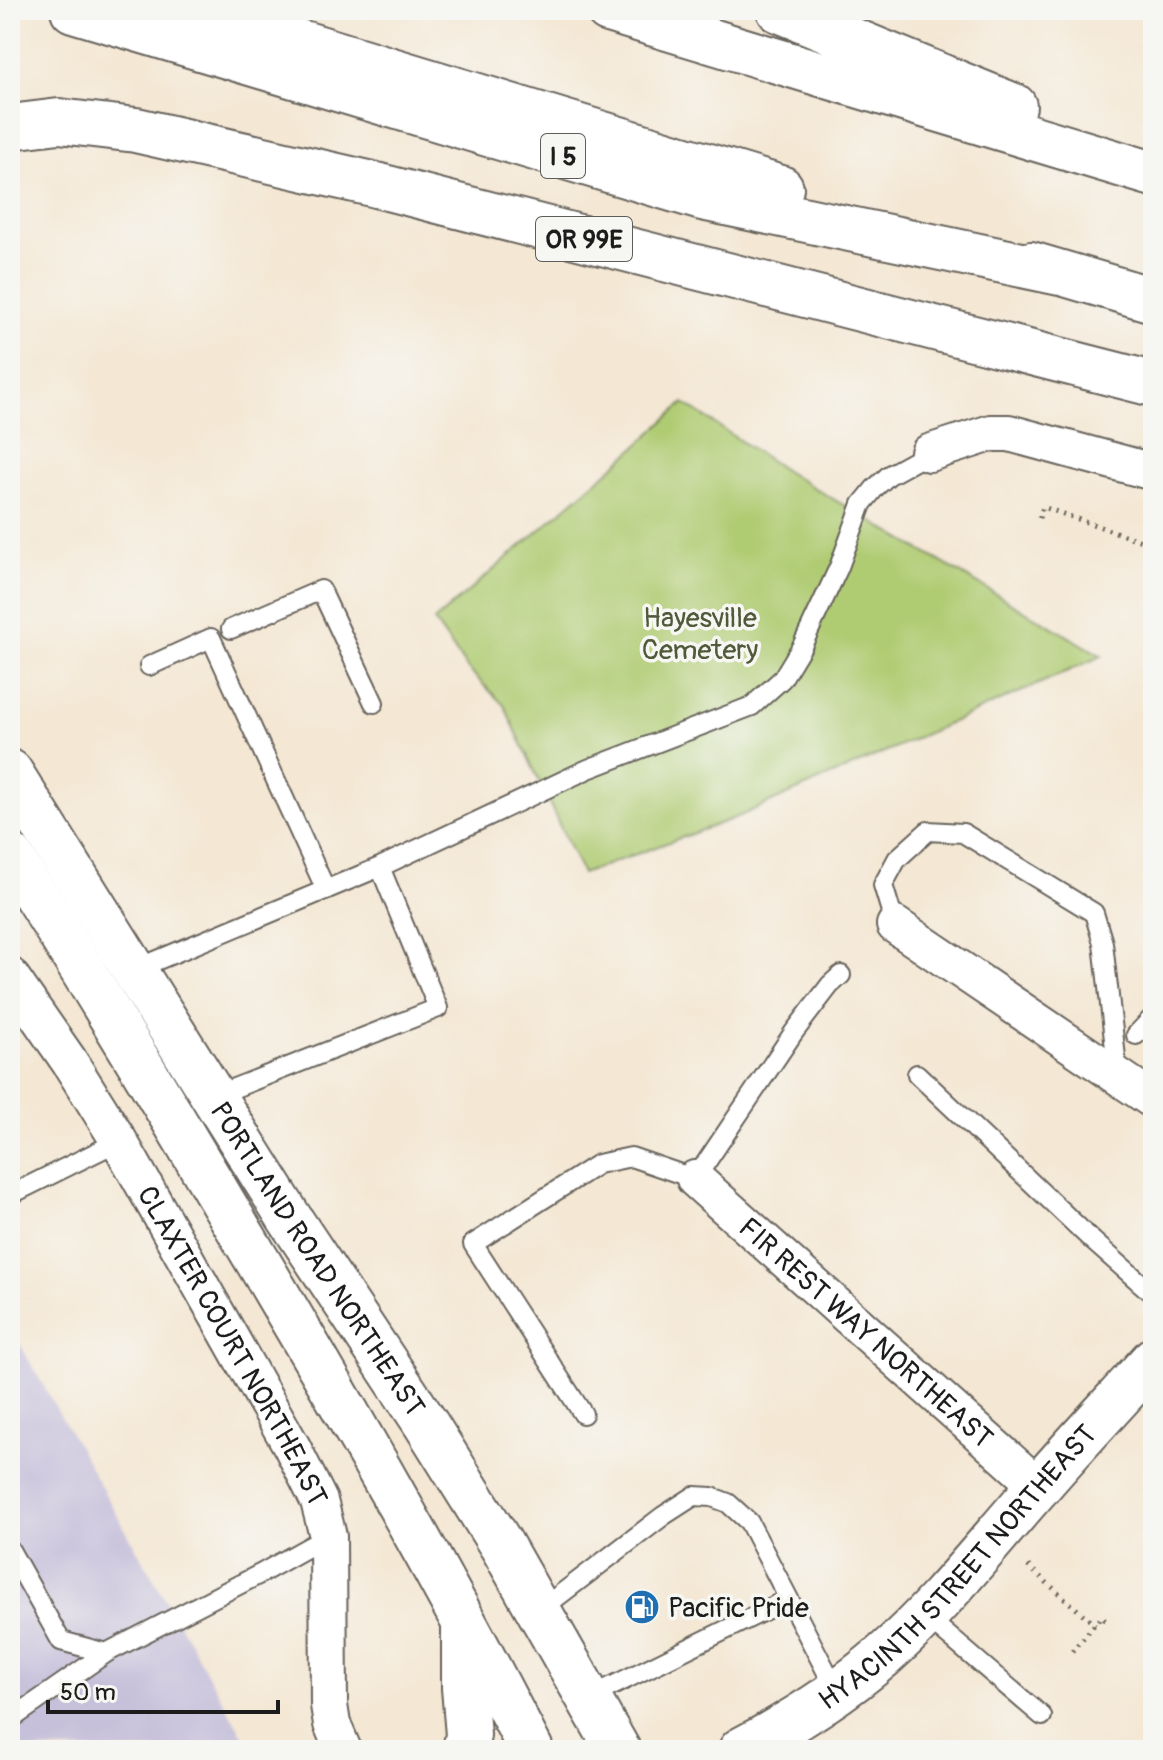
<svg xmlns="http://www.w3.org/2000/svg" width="1163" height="1760" viewBox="0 0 1163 1760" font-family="Pangolin,sans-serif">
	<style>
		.industrial { fill: #c6c0da }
		.green { fill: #b0cc73; stroke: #667448; stroke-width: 2 }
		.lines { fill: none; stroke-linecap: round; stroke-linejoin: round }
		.service-casing { stroke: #68635c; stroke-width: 22 }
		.minor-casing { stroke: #68635c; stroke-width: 40 }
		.secondary-casing { stroke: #68635c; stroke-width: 48 }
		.primary-casing { stroke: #68635c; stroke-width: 48 }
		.motorway-casing { stroke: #68635c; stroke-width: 48 }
		.path { stroke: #68635c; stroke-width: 5; stroke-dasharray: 2 6; stroke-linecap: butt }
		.service { stroke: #fff; stroke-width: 18 }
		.minor { stroke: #fff; stroke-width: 36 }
		.secondary { stroke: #fff; stroke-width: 44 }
		.primary { stroke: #fff; stroke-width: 44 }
		.motorway { stroke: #fff; stroke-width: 44 }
		.labels { text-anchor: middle; stroke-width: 7; stroke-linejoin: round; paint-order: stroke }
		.shield { fill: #f6f6f2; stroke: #5d5d5c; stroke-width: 2 }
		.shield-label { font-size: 26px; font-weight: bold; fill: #1c1c1c }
		.park-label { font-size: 28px; fill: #505a3a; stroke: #f6f6f2 }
		.street-label { font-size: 28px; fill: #1c1c1c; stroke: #f6f6f2 }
		.poi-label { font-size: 28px; fill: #1c1c1c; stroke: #f6f6f2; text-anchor: start }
	</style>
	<rect width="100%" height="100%" fill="#f6f6f2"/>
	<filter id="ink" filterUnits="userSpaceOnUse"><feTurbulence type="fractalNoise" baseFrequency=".0125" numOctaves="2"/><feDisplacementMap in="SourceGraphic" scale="16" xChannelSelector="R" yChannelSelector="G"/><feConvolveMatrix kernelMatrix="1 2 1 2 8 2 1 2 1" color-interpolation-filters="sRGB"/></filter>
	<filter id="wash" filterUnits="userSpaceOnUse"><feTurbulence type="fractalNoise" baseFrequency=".006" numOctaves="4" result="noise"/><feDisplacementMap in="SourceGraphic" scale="32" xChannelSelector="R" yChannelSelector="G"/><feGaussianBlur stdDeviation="1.8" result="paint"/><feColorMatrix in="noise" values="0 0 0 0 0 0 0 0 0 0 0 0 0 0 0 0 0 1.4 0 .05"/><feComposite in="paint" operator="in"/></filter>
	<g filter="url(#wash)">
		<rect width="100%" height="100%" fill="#f4e7d3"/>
		<path class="industrial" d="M 10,1327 L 251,1750 L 10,1750 Z"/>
		<path class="green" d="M 684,403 L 787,472 L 1102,656 L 735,818 L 582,874 L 504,705 L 467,668 L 434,621 L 636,447 Z"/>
	</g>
	<g filter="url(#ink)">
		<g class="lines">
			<defs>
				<path id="service" d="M 231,629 L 321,590 L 374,703
					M 149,666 L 211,638 L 326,890
					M 895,925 L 883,885 L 897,859 L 928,831 L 963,833 L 1094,913 L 1103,943 L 1118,1075
					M 134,970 L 380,867 L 588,769 L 752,706 L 782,679 L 802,646 L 839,567 L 862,504 L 875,488 L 889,475 L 929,453
					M 1136,1035 L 1153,1017
					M 917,1074 L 1094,1242 L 1153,1294
					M 214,1096 L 438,1008 L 380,867
					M 10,1195 L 119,1141
					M 583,1414 L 473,1244 L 598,1164 L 631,1157 L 695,1179 L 794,1032 L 830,985 L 841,975
					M 10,1550 L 61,1641 L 106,1653 L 260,1574 L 328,1536
					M 540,1610 L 663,1516 L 694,1496 L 712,1497 L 728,1503 L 749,1522 L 837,1692
					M 924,1615 L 1042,1716
					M 588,1698 L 788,1599
					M 10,1720 L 106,1653"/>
				<g id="minor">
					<path d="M 929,453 L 991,433 L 1009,433 L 1153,472"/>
					<path d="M 895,925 L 1153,1100"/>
					<path id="s1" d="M 10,976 L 69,1061 L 119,1141 L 292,1447 L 319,1501 L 328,1536 L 329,1705 L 332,1724 L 343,1750"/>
					<path id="s2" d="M 695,1179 L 1038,1486"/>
				</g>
				<g id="secondary">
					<path id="s3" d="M 741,1750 C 792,1723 839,1694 883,1656 C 941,1605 988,1543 1039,1486 C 1076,1443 1115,1402 1153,1360"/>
				</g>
				<g id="primary">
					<path id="s4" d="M 10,772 L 288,1216 L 426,1424 L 502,1546 L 618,1750"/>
					<path d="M 10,855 C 93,984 172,1116 250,1248 C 348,1413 444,1579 531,1750"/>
					<path d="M 464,1628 L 464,1688 L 468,1735 L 465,1750"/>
				</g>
				<path id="motorway" d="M 73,10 L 702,198 L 1060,273
					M 194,10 L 781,188
					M 608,10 L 1153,174
					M 779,10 L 1014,106
					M 10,127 L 59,121 L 136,130 L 368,183 L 1153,384
					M 1031,264 L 1153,300"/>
			</defs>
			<use href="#service" class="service-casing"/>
			<use href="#minor" class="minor-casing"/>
			<use href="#secondary" class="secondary-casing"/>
			<use href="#primary" class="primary-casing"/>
			<use href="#motorway" class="motorway-casing"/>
			<path class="path" d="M 1039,518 L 1043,507 L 1153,545
				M 1028,1566 L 1095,1625
				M 1072,1651 L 1101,1617 L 1108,1623"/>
			<use href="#service" class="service"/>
			<use href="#minor" class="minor"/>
			<use href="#secondary" class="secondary"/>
			<use href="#primary" class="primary"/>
			<use href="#motorway" class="motorway"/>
		</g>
	</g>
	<defs>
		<symbol id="fuel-disc" viewBox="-11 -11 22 22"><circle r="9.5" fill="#1f6fb2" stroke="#f6f6f2"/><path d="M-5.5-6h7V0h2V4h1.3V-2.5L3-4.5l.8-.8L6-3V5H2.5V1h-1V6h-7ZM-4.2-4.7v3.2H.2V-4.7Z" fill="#fff"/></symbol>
	</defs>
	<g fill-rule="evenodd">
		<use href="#fuel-disc" x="622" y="1587" width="40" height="40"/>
	</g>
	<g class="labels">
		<g class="shield">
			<rect x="541" y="134" width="44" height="44" rx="6"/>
			<rect x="536" y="217" width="96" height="44" rx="6"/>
		</g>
		<g class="shield-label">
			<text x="563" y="165">I 5</text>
			<text x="584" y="248">OR 99E</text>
		</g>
		<g class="park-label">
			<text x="700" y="627">Hayesville<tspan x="700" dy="32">Cemetery</tspan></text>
		</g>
		<g class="street-label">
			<text dy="10" stroke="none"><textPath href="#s4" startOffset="576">PORTLAND ROAD NORTHEAST</textPath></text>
			<text dy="10" stroke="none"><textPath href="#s2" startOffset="230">FIR REST WAY NORTHEAST</textPath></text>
			<text dy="10" stroke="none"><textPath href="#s1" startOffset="432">CLAXTER COURT NORTHEAST</textPath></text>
			<text dy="10" stroke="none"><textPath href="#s3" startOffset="286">HYACINTH STREET NORTHEAST</textPath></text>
		</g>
		<g class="poi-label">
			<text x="668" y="1617">Pacific Pride</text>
		</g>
	</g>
	<rect width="1163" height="1760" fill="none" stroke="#f6f6f2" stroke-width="40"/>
	<path d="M48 1700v12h230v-12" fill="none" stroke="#1c1c1c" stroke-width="4"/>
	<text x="60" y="1700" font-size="24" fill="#1c1c1c" stroke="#f6f6f2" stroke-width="6" paint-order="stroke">50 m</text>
</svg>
